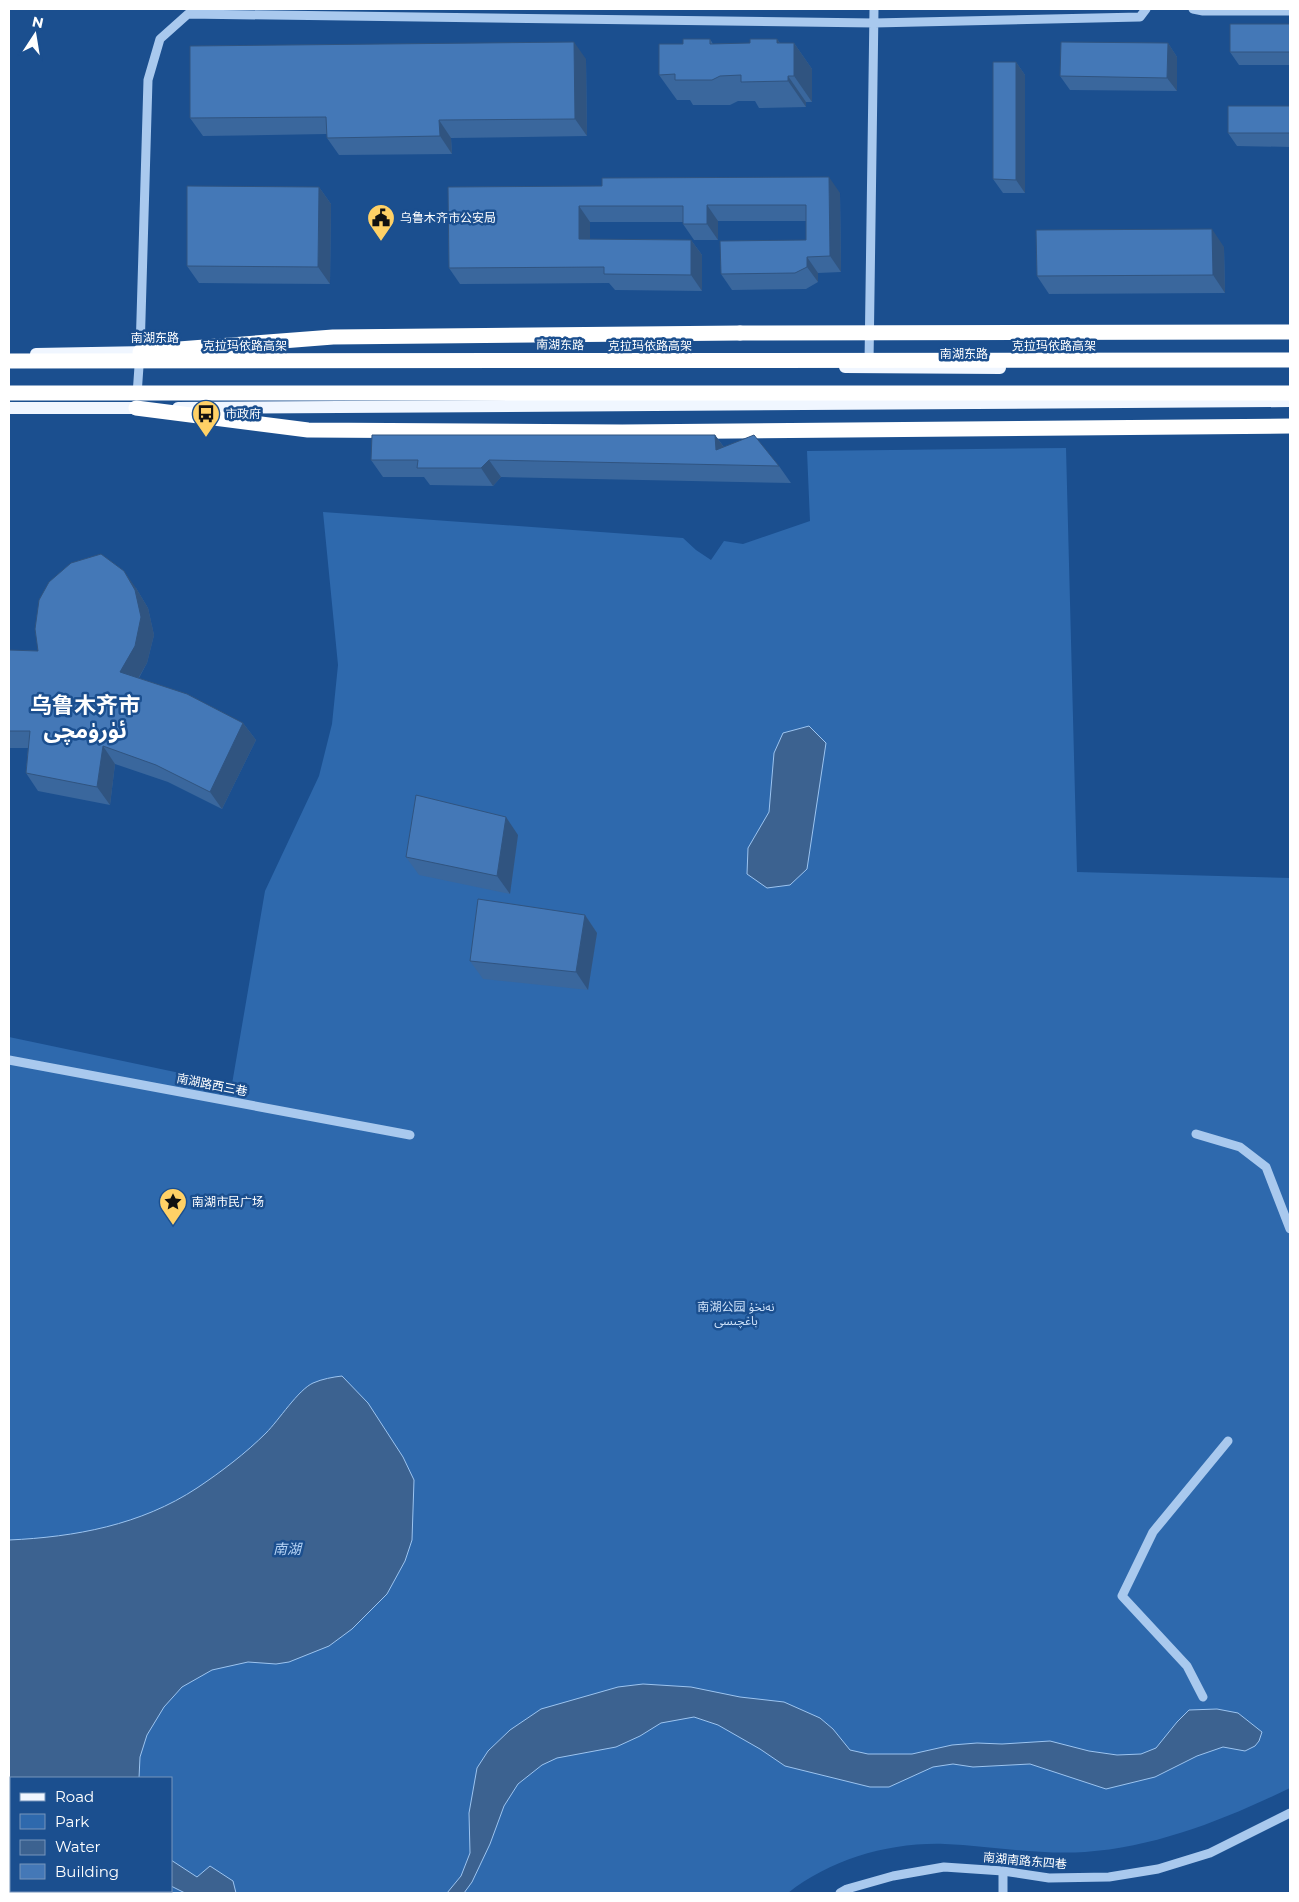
<svg xmlns="http://www.w3.org/2000/svg" width="1299" height="1902" viewBox="0 0 1299 1902" font-family="Montserrat,'Noto Sans Arabic','Noto Sans SC',sans-serif">
	<style>
		.green { fill: #2e69ad; fill-rule: evenodd }
		.water { fill: #3c6290; stroke: #9cc4f0 }
		.lines { fill: none; stroke-linecap: round; stroke-linejoin: round }
		.minor { stroke: #a9c9ee; stroke-width: 9 }
		.major { stroke: #f0f6ff; stroke-width: 12 }
		.highway { stroke: #fff; stroke-width: 15 }
		.highway-bridge { stroke: #fff; stroke-width: 15 }
		.wall { fill: #3a679d }
		.shaded-wall { fill: #305480 }
		.building { fill: #4478b7; stroke: #305480 }
		.labels { text-anchor: middle; stroke-width: 5; stroke-linejoin: round; paint-order: stroke }
		.poi-label { font-size: 12px; fill: #fff; stroke: #1b4f8f; text-anchor: start }
		.street-label { font-size: 12px; fill: #fff; stroke: #1b4f8f }
		.park-label { font-size: 12px; fill: #cfe3fa; stroke: #1b4f8f }
		.water-label { font-size: 14px; font-style: italic; fill: #b5d3f5; stroke: #1b4f8f }
		.town-label { font-size: 22px; font-weight: bold; fill: #fff; stroke: #1b4f8f }
	</style>
	<rect width="100%" height="100%" fill="#1b4f8f"/>
	<path class="green" d="M 1066,448 L 1077,872 L 1290,878 L 1290,1788 C 1226,1819 1157,1847 1085,1852 C 1038,1855 991,1846 945,1844 C 890,1842 831,1859 788,1893 L 9,1893 L 9,1037 L 232,1084 L 265,891 L 319,776 L 332,724 L 338,665 L 323,512 L 683,538 L 696,550 L 711,560 L 724,541 L 743,544 L 810,521 L 807,451 ZM 11,1778 L 171,1778 L 171,1891 L 11,1891 Z"/>
	<path class="water" d="M 809,726 L 826,743 L 807,869 L 790,885 L 767,888 L 747,874 L 748,848 L 769,812 L 774,753 L 783,733 Z
		M 342,1376 L 368,1403 L 403,1457 L 414,1480 L 412,1540 L 405,1561 L 387,1594 L 352,1629 L 329,1646 L 289,1662 L 276,1664 L 248,1662 L 212,1670 L 182,1687 L 164,1707 L 147,1735 L 140,1757 L 139,1778 L 11,1778 L 11,1891 L 126,1891 L 122,1893 L 9,1893 L 9,1540 C 75,1537 141,1525 197,1488 C 221,1472 246,1453 266,1433 C 279,1420 298,1390 313,1383 C 322,1379 333,1377 342,1376 Z
		M 643,1684 L 691,1687 L 740,1697 L 784,1702 L 820,1718 L 833,1729 L 850,1750 L 868,1754 L 912,1754 L 952,1745 L 977,1743 L 1002,1744 L 1050,1741 L 1089,1751 L 1117,1755 L 1141,1754 L 1156,1748 L 1177,1722 L 1189,1710 L 1217,1709 L 1238,1713 L 1262,1732 L 1259,1741 L 1255,1746 L 1245,1751 L 1223,1747 L 1197,1756 L 1155,1777 L 1106,1789 L 1030,1764 L 973,1767 L 953,1764 L 933,1767 L 889,1787 L 870,1787 L 785,1766 L 760,1749 L 718,1725 L 694,1717 L 661,1723 L 640,1736 L 616,1747 L 557,1758 L 542,1765 L 518,1784 L 504,1806 L 490,1844 L 472,1882 L 464,1893 L 447,1893 L 461,1876 L 470,1853 L 469,1813 L 477,1768 L 488,1751 L 510,1730 L 541,1709 L 618,1687 Z
		M 171,1860 L 197,1877 L 210,1866 L 233,1881 L 236,1893 L 185,1893 L 171,1886 Z"/>
	<g class="lines">
		<path class="minor" d="M 1193,9 L 1203,11 L 1290,11
			M 869,363 L 874,9
			M 137,395 L 140,352 L 148,80 L 160,39 L 188,14 L 874,23 L 1140,17 L 1146,9
			M 9,1060 L 410,1135
			M 1196,1134 L 1240,1147 L 1266,1167 L 1290,1229
			M 1203,1697 L 1187,1666 L 1122,1596 L 1153,1532 L 1228,1441
			M 840,1893 L 847,1889 L 893,1876 L 944,1867 L 1003,1871 L 1049,1878 L 1109,1877 L 1158,1869 L 1210,1853 L 1290,1813
			M 1003,1893 L 1003,1871"/>
		<path class="major" d="M 205,353 L 253,354
			M 36,354 L 148,352
			M 845,367 L 1000,368
			M 9,408 L 145,408
			M 178,408 L 1290,401"/>
		<path class="highway" d="M 140,352 L 333,337 L 740,333
			M 136,408 L 308,430 L 622,432 L 1290,426"/>
		<path class="highway-bridge" d="M 740,333 L 1290,332
			M 9,361 L 1290,360
			M 9,393 L 1290,393"/>
	</g>
	<path class="wall" d="M 1290,24 L 1290,65 L 1239,65 L 1230,52 Z
		M 710,39 L 713,44 L 750,43 L 777,39 L 780,43 L 794,43 L 812,69 L 812,102 L 806,102 L 806,107 L 759,108 L 755,101 L 738,101 L 730,105 L 693,105 L 690,100 L 677,100 L 659,75 L 683,44 Z
		M 1168,43 L 1177,57 L 1177,91 L 1070,90 L 1060,76 Z
		M 586,59 L 587,136 L 451,138 L 452,154 L 339,155 L 327,138 L 327,134 L 203,136 L 190,118 Z
		M 1016,62 L 1025,75 L 1025,193 L 1003,193 L 993,179 Z
		M 1290,106 L 1290,147 L 1237,146 L 1228,133 Z
		M 319,187 L 331,204 L 330,284 L 199,283 L 187,266 Z
		M 448,187 L 840,193 L 841,272 L 818,273 L 818,282 L 806,289 L 732,290 L 721,274 L 806,240 L 806,221 L 718,221 L 718,240 L 694,240 L 683,224 L 683,222 L 590,222 L 590,239 L 691,240 L 702,255 L 702,291 L 615,290 L 609,283 L 460,284 L 449,268 Z
		M 1224,247 L 1225,293 L 1049,294 L 1037,276 Z
		M 715,435 L 724,447 L 779,466 L 791,483 L 501,477 L 493,486 L 430,485 L 424,477 L 383,477 L 371,460 Z
		M 136,588 L 148,608 L 154,635 L 147,663 L 139,678 L 243,723 L 256,740 L 222,809 L 168,782 L 115,764 L 110,805 L 38,791 L 26,773 L 28,748 L 9,748 L 9,650 L 38,651 Z
		M 518,835 L 510,894 L 419,875 L 406,857 Z
		M 585,915 L 597,933 L 588,990 L 483,979 L 470,961 Z"/>
	<path class="shaded-wall" d="M 777,39 L 794,64 L 794,43 L 812,69 L 812,102 L 794,76 L 777,43 Z
		M 574,42 L 586,59 L 587,136 L 575,119 Z
		M 1168,43 L 1177,57 L 1177,91 L 1167,78 Z
		M 1016,62 L 1025,75 L 1025,193 L 1016,180 Z
		M 788,76 L 806,102 L 806,107 L 788,81 Z
		M 439,120 L 451,138 L 452,154 L 440,136 Z
		M 829,177 L 840,193 L 841,272 L 830,256 Z
		M 319,187 L 331,204 L 330,284 L 318,267 Z
		M 707,205 L 718,221 L 718,240 L 707,224 Z
		M 579,206 L 590,222 L 590,255 L 579,239 Z
		M 1212,229 L 1224,247 L 1225,293 L 1213,275 Z
		M 691,240 L 702,255 L 702,291 L 691,275 Z
		M 807,257 L 818,273 L 818,282 L 807,267 Z
		M 715,435 L 728,453 L 716,450 Z
		M 489,460 L 501,477 L 493,486 L 481,468 Z
		M 124,571 L 136,588 L 148,608 L 154,635 L 147,663 L 132,689 L 120,672 Z
		M 243,723 L 256,740 L 222,809 L 210,792 Z
		M 103,746 L 115,764 L 110,805 L 97,787 Z
		M 506,817 L 518,835 L 510,894 L 497,876 Z
		M 585,915 L 597,933 L 588,990 L 576,972 Z"/>
	<path class="building" d="M 1230,24 L 1290,24 L 1290,52 L 1230,52 Z
		M 683,39 L 710,39 L 710,44 L 750,43 L 750,39 L 777,39 L 777,43 L 794,43 L 794,76 L 788,76 L 788,81 L 741,82 L 741,75 L 720,76 L 712,80 L 675,80 L 675,74 L 659,75 L 659,44 L 683,44 Z
		M 574,42 L 575,119 L 439,120 L 440,136 L 327,138 L 326,117 L 190,118 L 190,46 Z
		M 1061,42 L 1168,43 L 1167,78 L 1060,76 Z
		M 993,62 L 1016,62 L 1016,180 L 993,179 Z
		M 1228,106 L 1290,106 L 1290,133 L 1228,133 Z
		M 829,177 L 830,256 L 807,257 L 807,267 L 795,273 L 721,274 L 720,241 L 806,240 L 806,205 L 707,205 L 707,224 L 683,224 L 683,206 L 579,206 L 579,239 L 691,240 L 691,275 L 604,274 L 604,267 L 449,268 L 448,187 L 602,186 L 602,178 Z
		M 187,186 L 319,187 L 318,267 L 187,266 Z
		M 1212,229 L 1213,275 L 1037,276 L 1036,230 Z
		M 372,435 L 715,435 L 716,450 L 754,435 L 779,466 L 489,460 L 481,468 L 417,468 L 418,460 L 371,460 Z
		M 101,554 L 124,571 L 135,590 L 141,617 L 135,646 L 120,672 L 187,694 L 243,723 L 210,792 L 156,765 L 103,746 L 97,787 L 26,773 L 30,731 L 9,731 L 9,650 L 38,651 L 35,629 L 39,600 L 49,582 L 71,563 Z
		M 416,795 L 506,817 L 497,876 L 406,857 Z
		M 478,899 L 585,915 L 576,972 L 470,961 Z"/>
	<defs>
		<symbol id="civic-pin" viewBox="-11 -11 22 30"><path d="M0 17L-7.5 6A9.5 9.5 0 1 1 7.5 6Z" fill="#ffd166" stroke="#1b4f8f"/><path d="M-.6-6.5H3V-4.5H.6V-3L4-1V1h2V6H-6V1h2V-1L-.6-3ZM-1.2 2.5V6h2.4V2.5Z" fill="#111"/></symbol>
		<symbol id="bus-pin" viewBox="-11 -11 22 30"><path d="M0 17L-7.5 6A9.5 9.5 0 1 1 7.5 6Z" fill="#ffd166" stroke="#1b4f8f"/><path d="M-5-6H5V4H4V6H2V4H-2V6H-4V4H-5ZM-3.5-4V0h7V-4ZM-3.5 1.2v1.5H-2V1.2ZM2 1.2v1.5H3.5V1.2Z" fill="#111"/></symbol>
		<symbol id="sight-pin" viewBox="-11 -11 22 30"><path d="M0 17L-7.5 6A9.5 9.5 0 1 1 7.5 6Z" fill="#ffd166" stroke="#1b4f8f"/><path d="M0-6L1.8-2.2L6-1.7L2.9 1.2L3.7 5.4L0 3.3L-3.7 5.4L-2.9 1.2L-6-1.7L-1.8-2.2Z" fill="#111"/></symbol>
	</defs>
	<g fill-rule="evenodd">
		<use href="#civic-pin" x="365" y="202" width="32" height="43"/>
		<use href="#bus-pin" x="190" y="398" width="32" height="43"/>
		<use href="#sight-pin" x="157" y="1186" width="32" height="43"/>
	</g>
	<g class="labels">
		<g class="poi-label">
			<text x="400" y="222">乌鲁木齐市公安局</text>
			<text x="225" y="418">市政府</text>
			<text x="192" y="1206">南湖市民广场</text>
		</g>
		<g class="street-label">
			<text x="155" y="342">南湖东路</text>
			<text transform="translate(560 345) rotate(1)" y="4">南湖东路</text>
			<text x="245" y="350">克拉玛依路高架</text>
			<text x="650" y="350">克拉玛依路高架</text>
			<text x="1054" y="350">克拉玛依路高架</text>
			<text x="964" y="358">南湖东路</text>
			<text transform="translate(212 1085) rotate(11)" y="4">南湖路西三巷</text>
			<text transform="translate(1025 1861) rotate(5)" y="4">南湖南路东四巷</text>
		</g>
		<g class="park-label">
			<text x="736" y="1311">南湖公园 نەنخۇ<tspan x="736" dy="14">باغچىسى</tspan></text>
		</g>
		<g class="water-label">
			<text x="287" y="1554">南湖</text>
		</g>
		<g class="town-label">
			<text x="85" y="713">乌鲁木齐市<tspan x="85" dy="25">ئۈرۈمچى</tspan></text>
		</g>
	</g>
	<rect width="1299" height="1902" fill="none" stroke="#ffffff" stroke-width="20"/>
	<rect x="10" y="1777" width="162" height="115" fill="#1b4f8f" stroke="#7695bc"/>
	<rect x="20" y="1793" width="25" height="8" fill="#f0f6ff" stroke="#7695bc"/>
	<text x="55" y="1802" font-size="15" fill="#ffffff">Road</text>
	<rect x="20" y="1814" width="25" height="15" fill="#2e69ad" stroke="#7695bc"/>
	<text x="55" y="1827" font-size="15" fill="#ffffff">Park</text>
	<rect x="20" y="1840" width="25" height="15" fill="#3c6290" stroke="#7695bc"/>
	<text x="55" y="1852" font-size="15" fill="#ffffff">Water</text>
	<rect x="20" y="1864" width="25" height="15" fill="#4478b7" stroke="#7695bc"/>
	<text x="55" y="1877" font-size="15" fill="#ffffff">Building</text>
	<g transform="translate(35 35) rotate(12)" stroke="#1b4f8f" stroke-width="4" paint-order="stroke">
	<path d="M0-4L9 19L0 12L-9 19Z" fill="#ffffff"/>
	<text y="-8" font-size="14" font-weight="bold" text-anchor="middle" fill="#ffffff">N</text>
	</g>
</svg>
